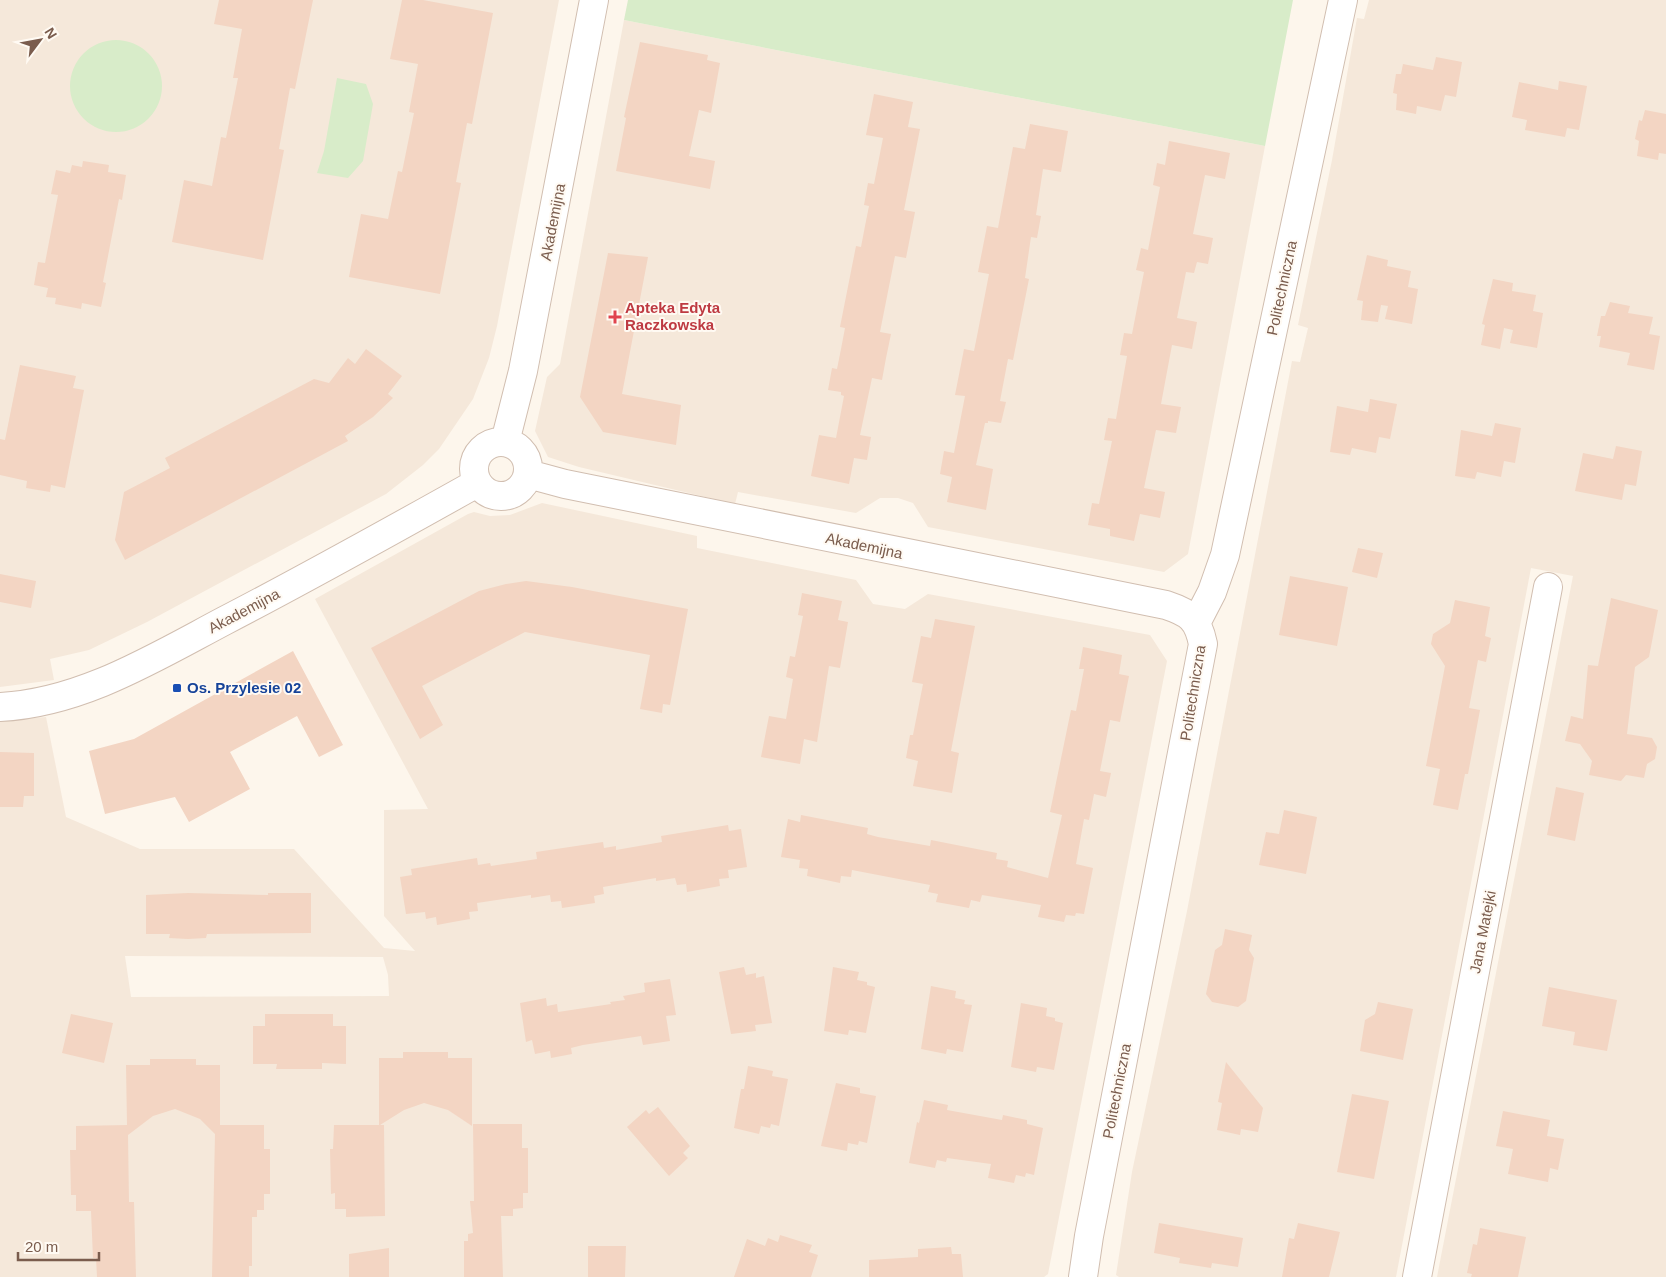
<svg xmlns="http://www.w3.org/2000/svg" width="1666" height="1277" viewBox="0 0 1666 1277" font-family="Helvetica,sans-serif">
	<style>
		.residential { fill: #f5e8da; fill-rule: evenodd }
		.green { fill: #d8ecc9 }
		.building { fill: #f3d5c3 }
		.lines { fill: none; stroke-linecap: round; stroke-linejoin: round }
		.minor-casing { stroke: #d1beb0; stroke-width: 30 }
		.minor { stroke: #fff; stroke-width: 28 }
		.health-dot { fill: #e0444e; stroke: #fffaf3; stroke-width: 2 }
		.transit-dot { fill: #1a4fb4; stroke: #fffaf3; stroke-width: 2 }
		.labels { text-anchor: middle; stroke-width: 4; stroke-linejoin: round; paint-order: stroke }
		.street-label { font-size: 15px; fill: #7a5c4d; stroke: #fffaf3 }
		.health-label { font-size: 15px; font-weight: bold; fill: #be3a42; stroke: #fffaf3; text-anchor: start }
		.transit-label { font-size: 15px; font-weight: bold; fill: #164399; stroke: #fffaf3; text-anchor: start }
	</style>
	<rect width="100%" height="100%" fill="#fdf6ec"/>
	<path class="residential" d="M 0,0 L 559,0 L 497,326 L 489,358 L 473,399 L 439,449 L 423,465 L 386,494 L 147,622 L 89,650 L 50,659 L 54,680 L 0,687 Z
		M 1369,0 L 1666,0 L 1666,1277 L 1437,1277 L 1573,576 L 1531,568 L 1396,1277 L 1119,1277 L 1116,1275 L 1132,1172 L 1187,911 L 1292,361 L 1300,362 L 1308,328 L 1298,325 L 1332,160 L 1357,18 L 1364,19 Z
		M 624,20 L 1265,146 L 1188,554 L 1164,572 L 928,527 L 913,503 L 898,498 L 880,498 L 856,513 L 738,492 L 735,504 L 579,467 L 548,457 L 535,431 L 547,377 L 560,364 Z
		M 542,503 L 697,536 L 697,548 L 856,580 L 873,604 L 905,609 L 928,594 L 1150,635 L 1167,661 L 1048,1274 L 1044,1277 L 0,1277 L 0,721 L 46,717 L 66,817 L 140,849 L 294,849 L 384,948 L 415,951 L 384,916 L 384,810 L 428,809 L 315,599 L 468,514 L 474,512 L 490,516 L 510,515 ZM 125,956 L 383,957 L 388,975 L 389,996 L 131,997 Z"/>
	<path class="green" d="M 628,0 L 1293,0 L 1265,146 L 624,20 Z
		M70 86a46 46 0 1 1 92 0a46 46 0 1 1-92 0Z
		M 337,78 L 366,84 L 373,104 L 363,161 L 348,178 L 317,173 L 324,151 Z"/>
	<path class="building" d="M 219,0 L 313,0 L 295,89 L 290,88 L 279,149 L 284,150 L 263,260 L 172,242 L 184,180 L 212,186 L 221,137 L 226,138 L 238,78 L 233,78 L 242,29 L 214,24 Z
		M 402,0 L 423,0 L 493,13 L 472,124 L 467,123 L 456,182 L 461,183 L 440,294 L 349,277 L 361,214 L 388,219 L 398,171 L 402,172 L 414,113 L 409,112 L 418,64 L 390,59 Z
		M 640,42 L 708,55 L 707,60 L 720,63 L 711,113 L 699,110 L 689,156 L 715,161 L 710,189 L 616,171 L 626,118 L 624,117 Z
		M 1436,57 L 1462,62 L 1456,97 L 1445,95 L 1441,111 L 1417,106 L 1416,114 L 1396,110 L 1397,94 L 1393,93 L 1396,74 L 1401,74 L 1403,64 L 1433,70 Z
		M 1559,81 L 1587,86 L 1579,130 L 1567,128 L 1565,137 L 1525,130 L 1527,120 L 1512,117 L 1519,82 L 1558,90 Z
		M 874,94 L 913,102 L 908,127 L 920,129 L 904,210 L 915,212 L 906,258 L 895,256 L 880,332 L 891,334 L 886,358 L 882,380 L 872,378 L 860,435 L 871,437 L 867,460 L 854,458 L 849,484 L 811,476 L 819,435 L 836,438 L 844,396 L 841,395 L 841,392 L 828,390 L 832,368 L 837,369 L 841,349 L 845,328 L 840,327 L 856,246 L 861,247 L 865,226 L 869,206 L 864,205 L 868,183 L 874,184 L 883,138 L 866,135 Z
		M 1645,110 L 1666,114 L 1666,154 L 1659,153 L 1658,160 L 1637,156 L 1639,141 L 1635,139 L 1639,120 L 1642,121 Z
		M 1030,124 L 1068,131 L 1061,172 L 1043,169 L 1036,215 L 1041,216 L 1037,238 L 1031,237 L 1025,278 L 1029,279 L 1013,360 L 1008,359 L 1000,401 L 1006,402 L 1001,423 L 988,421 L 988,423 L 985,423 L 976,465 L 993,469 L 986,510 L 947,502 L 952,477 L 940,474 L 944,451 L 954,453 L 965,396 L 955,395 L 964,349 L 974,351 L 978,331 L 989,274 L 978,272 L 987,226 L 998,228 L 1013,147 L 1025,149 Z
		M 1169,141 L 1230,153 L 1225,179 L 1205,175 L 1193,234 L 1213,238 L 1208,264 L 1197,262 L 1194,273 L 1186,272 L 1177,318 L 1197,322 L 1192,349 L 1172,345 L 1161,404 L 1181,407 L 1176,433 L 1156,430 L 1144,488 L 1165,492 L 1160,518 L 1140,514 L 1134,541 L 1110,536 L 1110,529 L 1088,525 L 1092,503 L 1099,504 L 1112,441 L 1104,440 L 1108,418 L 1116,419 L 1127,356 L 1120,355 L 1124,333 L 1132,334 L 1144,272 L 1136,270 L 1141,248 L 1148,250 L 1160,187 L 1153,185 L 1157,163 L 1165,165 Z
		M 83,161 L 109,165 L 108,172 L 126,175 L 122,200 L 119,199 L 103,282 L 106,283 L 101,307 L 82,303 L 81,309 L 55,304 L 56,298 L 46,297 L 48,288 L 34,285 L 38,262 L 45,263 L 58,195 L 51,194 L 56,170 L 70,173 L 72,165 L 82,167 Z
		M 608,253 L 648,257 L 622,394 L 681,405 L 676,445 L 603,432 L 580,397 Z
		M 1367,255 L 1388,260 L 1387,266 L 1411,271 L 1408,287 L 1418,289 L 1412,324 L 1385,319 L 1388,306 L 1381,305 L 1378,322 L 1361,320 L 1363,301 L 1357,300 Z
		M 1493,279 L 1513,283 L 1512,291 L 1536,295 L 1533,311 L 1543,313 L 1537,348 L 1510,343 L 1513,330 L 1504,328 L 1500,349 L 1481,345 L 1485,325 L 1482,324 Z
		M 1610,302 L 1630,306 L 1628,313 L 1653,317 L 1649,334 L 1660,336 L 1654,370 L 1627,365 L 1630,353 L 1599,347 L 1601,336 L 1597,336 L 1601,316 L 1605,316 Z
		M 366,349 L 402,376 L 388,394 L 393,398 L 373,417 L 345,436 L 348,441 L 125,560 L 115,540 L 124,492 L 170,468 L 165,458 L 314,379 L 329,383 L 348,358 L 355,364 Z
		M 20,365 L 76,376 L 73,388 L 84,390 L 65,488 L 51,485 L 50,492 L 26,488 L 27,481 L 0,475 L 0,439 L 5,440 Z
		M 1370,399 L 1397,404 L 1390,439 L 1379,437 L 1376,453 L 1352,448 L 1350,455 L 1330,452 L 1337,406 L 1368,412 Z
		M 1495,423 L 1521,428 L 1515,463 L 1504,461 L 1501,477 L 1477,472 L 1475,479 L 1455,476 L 1461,430 L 1492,436 Z
		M 1616,446 L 1642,451 L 1636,486 L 1625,484 L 1622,500 L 1575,491 L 1583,453 L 1613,459 Z
		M 1358,548 L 1383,553 L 1377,578 L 1352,572 Z
		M 0,574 L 36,581 L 31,608 L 0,602 Z
		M 1290,576 L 1348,587 L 1337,646 L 1279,635 Z
		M 526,581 L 572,587 L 688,609 L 670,705 L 663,704 L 662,713 L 640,709 L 650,655 L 525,632 L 422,686 L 443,725 L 420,739 L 371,648 L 479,591 L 506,584 Z
		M 802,593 L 842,601 L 838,620 L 848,622 L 840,668 L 829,666 L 817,742 L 804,739 L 800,764 L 761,757 L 769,716 L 786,719 L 793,679 L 786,677 L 790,656 L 795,657 L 803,616 L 798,615 Z
		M 1611,598 L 1658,610 L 1649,657 L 1635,667 L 1627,734 L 1652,738 L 1657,747 L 1655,759 L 1647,764 L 1644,778 L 1626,775 L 1621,781 L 1589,775 L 1592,761 L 1580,744 L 1565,741 L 1571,716 L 1583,719 L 1588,665 L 1598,666 Z
		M 1455,600 L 1490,607 L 1485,636 L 1491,638 L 1486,662 L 1478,660 L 1469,708 L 1480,710 L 1468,774 L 1465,774 L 1458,810 L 1433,805 L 1440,769 L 1426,766 L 1445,666 L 1431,644 L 1433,634 L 1450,623 Z
		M 935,619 L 975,626 L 951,751 L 959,753 L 952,793 L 913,786 L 918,761 L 906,758 L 910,735 L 913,735 L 923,684 L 912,682 L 921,636 L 931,638 Z
		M 1083,647 L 1122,655 L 1119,674 L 1129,676 L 1120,722 L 1110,720 L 1100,771 L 1111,773 L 1106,797 L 1094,794 L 1089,820 L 1084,819 L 1076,864 L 1093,868 L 1084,914 L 1076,913 L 1075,916 L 1066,915 L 1064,922 L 1038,917 L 1041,905 L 982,895 L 980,902 L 971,900 L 969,908 L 953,905 L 936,902 L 938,894 L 928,892 L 930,885 L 852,870 L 851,877 L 841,876 L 840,883 L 807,876 L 808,869 L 799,868 L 800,860 L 781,857 L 788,819 L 800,822 L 801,815 L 868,828 L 867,834 L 878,837 L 930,846 L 931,840 L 997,853 L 996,859 L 1008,861 L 1007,867 L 1048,878 L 1062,815 L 1050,812 L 1071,710 L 1076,711 L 1084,669 L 1079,669 Z
		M 293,651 L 343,745 L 319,757 L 297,716 L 230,752 L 250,789 L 189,822 L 175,797 L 105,814 L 89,751 L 134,739 Z
		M 0,752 L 34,753 L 34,796 L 24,796 L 23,807 L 0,807 Z
		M 1556,787 L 1584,793 L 1575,841 L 1547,835 Z
		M 1284,810 L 1317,817 L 1306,874 L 1259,865 L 1266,832 L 1279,834 Z
		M 728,825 L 729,831 L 741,829 L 747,867 L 728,870 L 729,878 L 719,879 L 720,886 L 687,892 L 686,884 L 677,885 L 675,878 L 656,881 L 656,878 L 603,887 L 604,894 L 594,896 L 595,903 L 562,908 L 561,901 L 551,902 L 550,895 L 531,898 L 531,895 L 477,903 L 478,911 L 469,912 L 470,919 L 453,922 L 437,925 L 436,917 L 426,919 L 425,912 L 406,914 L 400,877 L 412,875 L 411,869 L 477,858 L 478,865 L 490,863 L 491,866 L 537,859 L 536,852 L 603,842 L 604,848 L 616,846 L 616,850 L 662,842 L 661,836 Z
		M 188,893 L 268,895 L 268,893 L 311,893 L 311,933 L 207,934 L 206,938 L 188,939 L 169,938 L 170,934 L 146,934 L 146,895 Z
		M 1225,929 L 1252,935 L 1249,950 L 1254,958 L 1246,1001 L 1238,1007 L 1212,1002 L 1206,994 L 1215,950 L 1222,945 Z
		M 744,967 L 746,975 L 756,973 L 756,978 L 764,976 L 772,1023 L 755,1025 L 756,1031 L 731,1034 L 719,972 Z
		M 833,967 L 859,972 L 857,980 L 867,982 L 867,985 L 875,987 L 866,1033 L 849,1030 L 848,1035 L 824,1031 Z
		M 670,979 L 676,1015 L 666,1016 L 670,1041 L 643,1045 L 641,1036 L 583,1045 L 571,1048 L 572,1054 L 551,1058 L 550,1051 L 535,1054 L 532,1040 L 526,1042 L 520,1003 L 546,998 L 547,1006 L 557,1004 L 558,1012 L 611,1004 L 610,1002 L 625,1000 L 623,996 L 645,992 L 644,983 Z
		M 931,986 L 956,991 L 955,998 L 965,1000 L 964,1004 L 972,1005 L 963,1052 L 947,1049 L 946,1054 L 921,1049 Z
		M 1549,987 L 1617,1000 L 1607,1051 L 1573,1045 L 1575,1032 L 1542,1026 Z
		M 1378,1002 L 1413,1009 L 1403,1060 L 1360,1051 L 1365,1020 L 1375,1014 Z
		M 1021,1003 L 1047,1008 L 1046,1016 L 1055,1018 L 1055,1021 L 1063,1023 L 1054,1070 L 1037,1067 L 1036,1072 L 1011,1067 Z
		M 71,1014 L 113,1023 L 104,1063 L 62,1053 Z
		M 265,1014 L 333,1014 L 333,1026 L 346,1026 L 346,1064 L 322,1063 L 322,1069 L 276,1069 L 277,1064 L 253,1064 L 253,1026 L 265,1026 Z
		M 403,1052 L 448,1052 L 448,1058 L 472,1058 L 472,1126 L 448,1110 L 424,1103 L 404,1110 L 380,1125 L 384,1125 L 385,1216 L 346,1217 L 346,1209 L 335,1209 L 335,1193 L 331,1194 L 330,1149 L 333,1149 L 334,1125 L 379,1125 L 379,1058 L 403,1058 Z
		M 150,1059 L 196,1059 L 196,1065 L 220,1065 L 220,1125 L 264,1125 L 264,1149 L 270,1149 L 270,1194 L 264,1194 L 264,1210 L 257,1210 L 257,1217 L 252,1217 L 252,1266 L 249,1266 L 249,1277 L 212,1277 L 215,1134 L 200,1119 L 175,1109 L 153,1116 L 128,1135 L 129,1202 L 134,1202 L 136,1277 L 97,1277 L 96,1258 L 93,1258 L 91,1211 L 76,1211 L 76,1195 L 71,1195 L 70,1150 L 76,1150 L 76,1126 L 127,1125 L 126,1065 L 150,1065 Z
		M 1226,1062 L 1263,1108 L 1258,1132 L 1241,1129 L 1240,1135 L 1217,1130 L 1222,1103 L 1218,1102 Z
		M 748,1066 L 773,1071 L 772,1076 L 788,1079 L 779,1126 L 771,1124 L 770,1128 L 761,1126 L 759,1134 L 734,1128 L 741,1089 L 744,1089 Z
		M 836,1083 L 860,1088 L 860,1093 L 876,1096 L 867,1143 L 859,1141 L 858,1145 L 848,1143 L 847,1151 L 821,1146 Z
		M 1352,1094 L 1389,1101 L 1374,1179 L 1337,1172 Z
		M 924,1100 L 948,1105 L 947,1110 L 1002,1120 L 1003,1115 L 1027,1120 L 1027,1124 L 1043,1128 L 1034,1175 L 1026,1173 L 1025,1177 L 1016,1175 L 1014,1183 L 988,1178 L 991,1164 L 947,1158 L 946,1162 L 937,1160 L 935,1168 L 909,1163 L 917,1122 L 919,1123 Z
		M 658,1107 L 690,1146 L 683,1153 L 688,1158 L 669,1176 L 627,1127 L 646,1110 L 649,1114 Z
		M 1503,1111 L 1550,1120 L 1547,1136 L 1564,1139 L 1558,1170 L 1550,1168 L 1548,1182 L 1508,1174 L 1513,1149 L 1496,1146 Z
		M 473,1124 L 522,1124 L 522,1148 L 528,1148 L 528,1193 L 523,1193 L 523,1208 L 513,1209 L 513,1216 L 501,1216 L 503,1277 L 464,1277 L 464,1241 L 468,1241 L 468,1234 L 473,1233 L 470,1201 L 474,1201 Z
		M 1159,1223 L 1243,1238 L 1238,1267 L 1212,1263 L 1211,1268 L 1179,1263 L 1180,1258 L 1154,1253 Z
		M 1298,1223 L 1340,1232 L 1329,1277 L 1282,1277 L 1289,1238 L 1294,1239 Z
		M 1480,1228 L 1526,1237 L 1518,1277 L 1471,1277 L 1472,1274 L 1467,1273 L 1473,1244 L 1477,1245 Z
		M 780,1235 L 812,1245 L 809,1252 L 818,1255 L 811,1277 L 734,1277 L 747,1239 L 765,1246 L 768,1238 L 778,1242 Z
		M 588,1246 L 626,1246 L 625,1277 L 588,1277 Z
		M 951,1247 L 952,1254 L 961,1254 L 963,1277 L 869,1277 L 869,1260 L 918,1257 L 918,1249 Z
		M 389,1248 L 389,1277 L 349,1277 L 349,1254 Z"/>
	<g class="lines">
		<defs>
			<path id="minor" d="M474 469a27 27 0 1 1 54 0a27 27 0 1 1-54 0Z
				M 505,442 L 523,371 L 594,0
				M 528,474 L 565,484 L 1166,605 C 1190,613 1198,619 1203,644 L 1089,1236 L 1083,1277
				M 1196,623 L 1212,592 L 1225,555 L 1343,0
				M 0,707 C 81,703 154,658 224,621 C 309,577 393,530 477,483
				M 1417,1277 L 1548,587"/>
		</defs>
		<use href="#minor" class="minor-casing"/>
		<use href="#minor" class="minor"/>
	</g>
	<path class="health-dot" d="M612.5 309.5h5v5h5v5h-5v5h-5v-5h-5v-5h5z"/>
	<rect class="transit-dot" x="172" y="683" width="10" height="10" rx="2.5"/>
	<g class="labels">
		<g class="street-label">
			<text transform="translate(553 222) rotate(-79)" y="5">Akademijna</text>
			<text transform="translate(1282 288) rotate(-78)" y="5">Politechniczna</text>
			<text transform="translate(864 546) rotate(12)" y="5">Akademijna</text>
			<text transform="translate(244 611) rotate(-28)" y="5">Akademijna</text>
			<text transform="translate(1193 693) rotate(-81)" y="5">Politechniczna</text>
			<text transform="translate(1483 932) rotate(-79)" y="5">Jana Matejki</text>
			<text transform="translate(1117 1091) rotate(-79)" y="5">Politechniczna</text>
		</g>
		<g class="health-label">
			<text x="625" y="313">Apteka Edyta<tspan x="625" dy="17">Raczkowska</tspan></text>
		</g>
		<g class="transit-label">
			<text x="187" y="693">Os. Przylesie 02</text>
		</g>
	</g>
	<g transform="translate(40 40) rotate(58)" stroke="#fffaf3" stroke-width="4" paint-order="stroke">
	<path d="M0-4L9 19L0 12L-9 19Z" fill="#7a5c4d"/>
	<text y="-8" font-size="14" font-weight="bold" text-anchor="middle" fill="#7a5c4d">N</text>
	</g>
	<path d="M18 1252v8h81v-8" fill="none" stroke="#7a5c4d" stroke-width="2.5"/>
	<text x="25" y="1252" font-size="15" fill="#7a5c4d" stroke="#fffaf3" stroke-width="4" paint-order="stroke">20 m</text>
</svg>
